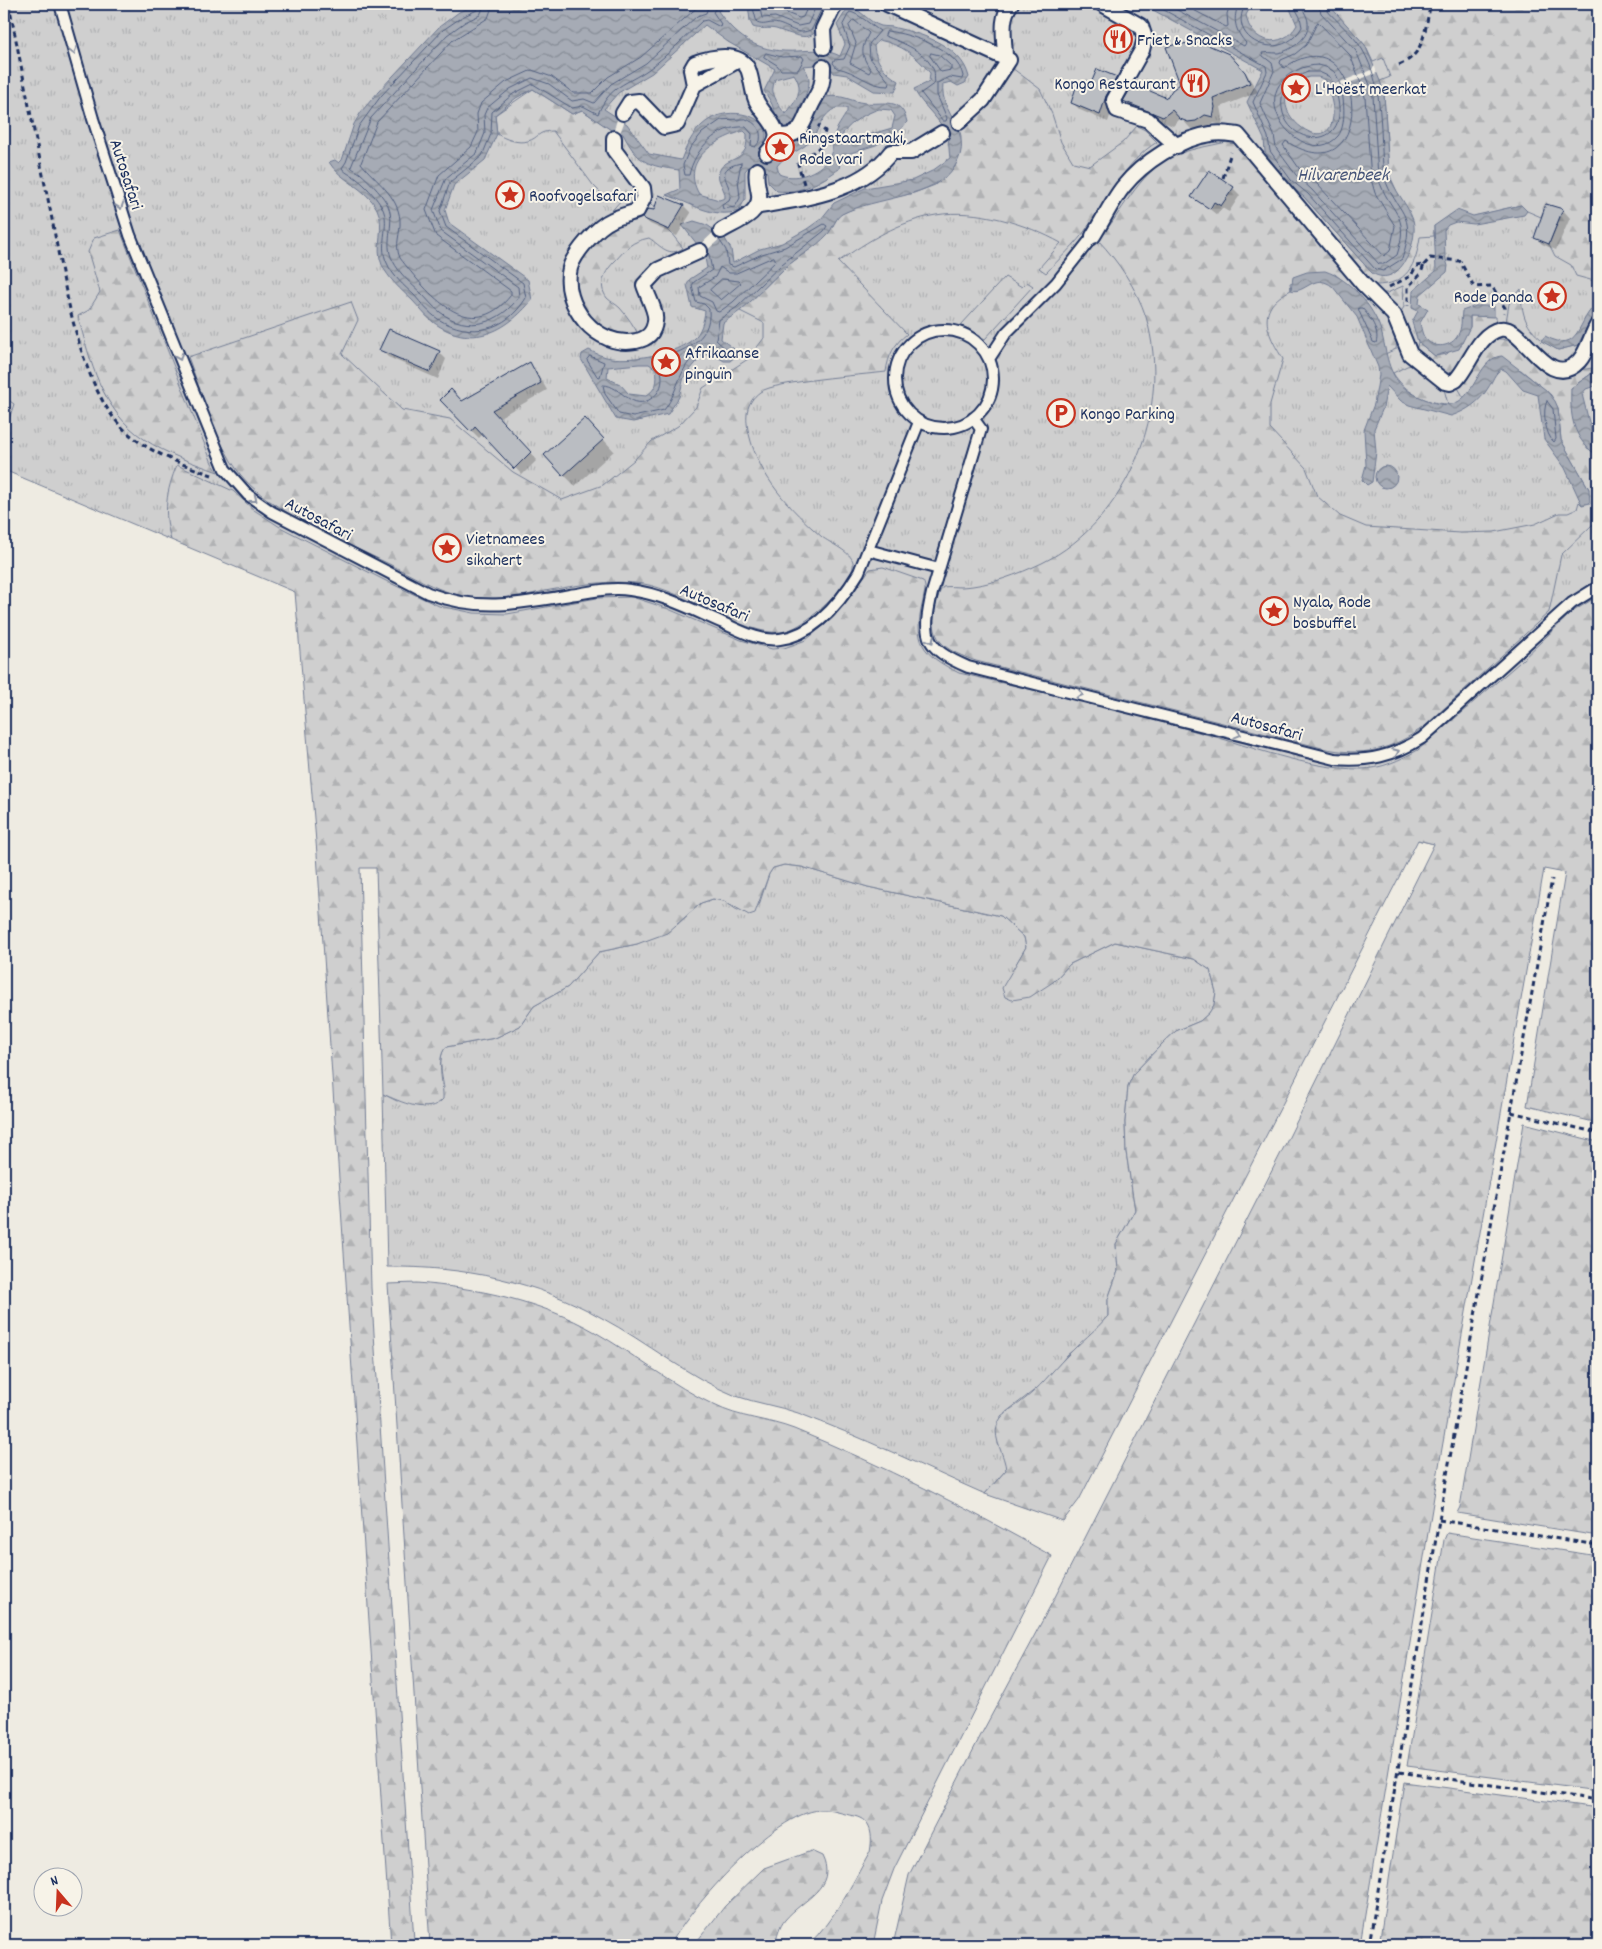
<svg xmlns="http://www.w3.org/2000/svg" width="1602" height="1949" viewBox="0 0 1602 1949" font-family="Dekko,sans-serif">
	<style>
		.grass { fill: url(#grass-tufts); stroke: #757f96 }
		.forest { fill: url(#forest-firs); stroke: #757f96 }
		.water { fill: url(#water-waves); stroke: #6e7992; fill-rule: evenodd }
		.pier { fill: #eeebe2 }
		.shadow { fill: #0003 }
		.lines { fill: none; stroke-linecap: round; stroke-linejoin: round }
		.shore { stroke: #536181; stroke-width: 1 }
		.building { fill: #babdc2; stroke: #1b2f5e }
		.service-casing { stroke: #1b2f5e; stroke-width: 14 }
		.pedestrian-casing { stroke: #1b2f5e; stroke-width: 18 }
		.path { stroke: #1b2f5e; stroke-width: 3; stroke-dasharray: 5 4; stroke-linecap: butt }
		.service { stroke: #f7f3e8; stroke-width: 10 }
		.pedestrian { stroke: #f7f3e8; stroke-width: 14 }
		.oneway { stroke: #8991a3 }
		.labels { text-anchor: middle; stroke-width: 4; stroke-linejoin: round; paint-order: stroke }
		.poi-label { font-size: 18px; fill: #1b2f5e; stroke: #f7f3e8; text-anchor: start }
		.street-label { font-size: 18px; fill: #1b2f5e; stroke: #f7f3e8 }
		.water-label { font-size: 19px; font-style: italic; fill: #455478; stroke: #f7f3e8 }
	</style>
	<defs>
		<pattern id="grass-tufts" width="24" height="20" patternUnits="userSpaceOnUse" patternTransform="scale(1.25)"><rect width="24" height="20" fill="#cfcfcf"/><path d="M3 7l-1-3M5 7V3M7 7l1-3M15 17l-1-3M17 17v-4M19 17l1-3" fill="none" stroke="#b1b2b4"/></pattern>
		<pattern id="forest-firs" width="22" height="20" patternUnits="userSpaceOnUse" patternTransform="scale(1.25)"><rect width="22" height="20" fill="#cfcfcf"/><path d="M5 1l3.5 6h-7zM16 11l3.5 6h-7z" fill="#b1b2b4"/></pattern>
		<pattern id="water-waves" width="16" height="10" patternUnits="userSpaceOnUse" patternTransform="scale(1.25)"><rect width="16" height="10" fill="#a6abb5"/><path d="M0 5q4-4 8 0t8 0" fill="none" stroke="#868c96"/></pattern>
	</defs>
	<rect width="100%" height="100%" fill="#eeebe2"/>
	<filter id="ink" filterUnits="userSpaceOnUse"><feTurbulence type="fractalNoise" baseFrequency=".02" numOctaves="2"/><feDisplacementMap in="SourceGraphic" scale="10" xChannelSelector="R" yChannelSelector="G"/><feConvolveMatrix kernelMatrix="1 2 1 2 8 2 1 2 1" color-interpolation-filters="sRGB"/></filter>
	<g filter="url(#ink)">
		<path class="grass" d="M 4,4 L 1598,4 L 1598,880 L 316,597 L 170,537 L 171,540 L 4,470 Z
			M 784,865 L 802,867 L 868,887 L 1001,916 L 1024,937 L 1026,947 L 1016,964 L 1053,982 L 1070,964 L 1115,942 L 1194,959 L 1210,970 L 1216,992 L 1214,1005 L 1209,1013 L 1200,1021 L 1176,1031 L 1164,1042 L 1134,1073 L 1128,1086 L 1125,1122 L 1126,1152 L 1135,1210 L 1116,1244 L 1118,1271 L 1108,1299 L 1108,1316 L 1093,1334 L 1067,1355 L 1045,1382 L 1001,1416 L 998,1444 L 1006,1458 L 1006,1470 L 985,1494 C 924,1467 860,1436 798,1413 C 778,1406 756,1403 736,1396 C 688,1377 647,1342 602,1318 C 537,1281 462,1266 387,1267 L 383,1094 L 397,1101 L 444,1088 C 442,1076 437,1056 446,1047 L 495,1038 L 520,1026 L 534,1006 L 568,987 L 599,952 L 637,944 L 678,924 L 701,903 L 713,899 L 724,901 L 737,910 L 759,905 L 769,874 L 773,868 Z"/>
		<path class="forest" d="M 1335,4 L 1598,4 L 1598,282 L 1576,276 L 1571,265 L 1555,256 L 1549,244 L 1563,210 L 1546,204 L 1541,217 L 1527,211 L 1521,205 L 1434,226 L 1434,236 L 1420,237 C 1416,265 1407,285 1375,285 L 1338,248 L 1268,164 L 1271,161 L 1287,183 L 1304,197 L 1372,273 L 1399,196 L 1389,174 L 1384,94 L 1380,81 L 1390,77 L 1383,58 L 1373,62 L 1365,45 L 1331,8 Z
			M 1008,65 L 1040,89 L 1052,114 L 1061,142 L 1073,162 L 1090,166 L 1123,142 L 1137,126 L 1145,130 L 1157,142 C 1126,161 1108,198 1087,228 C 1076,244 1059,259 1046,273 L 1039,268 L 1061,243 C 1027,224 976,208 936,215 C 900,221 867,241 838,262 L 907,334 C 894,344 888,356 886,372 C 862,375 776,381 760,392 C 745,403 745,418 749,434 C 759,477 790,509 822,537 C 830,543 851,552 853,562 C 856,577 827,604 816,613 C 806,621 794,630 781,632 C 747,637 682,590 644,584 C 610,579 578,585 545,591 C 530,594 514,599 499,598 C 486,598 471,599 458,595 C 434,589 411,575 389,564 C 346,543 269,511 240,474 C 215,441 203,396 188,357 L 351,302 L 358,320 L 342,354 L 402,410 L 450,419 L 513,472 L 562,500 L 603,485 L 634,460 L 652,441 L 678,426 L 696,407 L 703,388 L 748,359 L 764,338 L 764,323 L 740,311 L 786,267 L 828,234 L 839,215 L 864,204 L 914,193 L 935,185 L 955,167 L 960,152 L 961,136 L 959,128 Z
			M 533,89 L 572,114 L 582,110 L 613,131 C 599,172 650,176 634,206 L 608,215 L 622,199 L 603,195 L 593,185 L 553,131 C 537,131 539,138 528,141 C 518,144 505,139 497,134 L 495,115 Z
			M 1227,142 L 1240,144 L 1362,287 L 1355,292 L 1335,274 L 1290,283 L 1291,290 C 1255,308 1266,332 1283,359 L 1270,404 L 1270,429 L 1306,468 L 1317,496 L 1340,516 L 1366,527 L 1460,533 L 1494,532 L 1535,524 L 1559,513 L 1568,513 L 1577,509 L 1579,502 L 1582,505 L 1589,489 L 1561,440 L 1558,408 L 1551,395 L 1521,370 L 1486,365 L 1478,381 L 1464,398 L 1457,386 L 1483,350 L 1495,339 C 1515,337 1522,355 1538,364 C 1552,372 1577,371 1592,368 L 1591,374 L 1571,388 L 1587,448 L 1598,454 L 1598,523 L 1592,525 L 1561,555 L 1549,612 L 1425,726 C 1390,751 1364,757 1322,748 L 976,661 C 948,651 929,643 935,609 C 937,601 938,593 943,587 C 950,586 955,587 962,587 C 988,586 1019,574 1042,563 C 1129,520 1173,408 1146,317 C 1137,289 1118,261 1098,240 C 1123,212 1137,175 1171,157 C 1188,149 1209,146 1227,142 Z
			M 646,202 L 655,206 L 654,210 L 663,227 L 671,233 L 683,248 C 669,258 661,246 649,238 C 630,242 628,247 615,261 C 605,271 597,285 607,298 C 611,302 616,304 620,308 C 628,317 634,326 639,336 L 616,339 L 586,316 L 576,294 L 575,269 L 595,235 L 620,221 L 639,218 Z
			M 120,230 L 212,463 L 218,472 C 193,463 166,454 144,439 C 102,411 90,361 78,316 L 89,310 L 100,292 L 88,252 L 94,238 Z
			M 1005,277 L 1022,287 L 1027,282 L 1033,286 L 985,339 L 961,325 Z
			M 1403,286 L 1404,307 L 1398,316 L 1380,293 L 1387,293 Z
			M 1521,289 C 1521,321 1529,334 1558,350 L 1578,345 L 1581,346 L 1570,363 C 1537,364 1532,333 1506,322 L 1509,304 Z
			M 1371,298 C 1385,313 1400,327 1396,349 L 1385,354 L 1381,331 L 1375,317 L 1364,302 Z
			M 1478,315 L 1496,317 L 1496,323 C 1470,332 1469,374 1444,373 L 1432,361 L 1416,352 L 1418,342 L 1435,356 L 1447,354 L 1470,327 L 1470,316 Z
			M 1417,364 L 1444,389 L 1448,404 C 1425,403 1405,392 1393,373 L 1407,366 Z
			M 4,397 L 14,404 L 4,434 Z
			M 177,465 L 233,491 L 254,510 L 280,527 L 388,582 L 439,606 L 474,613 L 507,614 L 597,598 L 632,597 L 666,608 L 741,640 L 772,649 L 784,648 L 806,640 L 833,618 L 870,569 L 883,567 L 923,581 C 927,588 924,593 923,601 C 913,642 921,654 959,673 C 1039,691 1119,710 1198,732 C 1251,746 1306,769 1361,769 C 1381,769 1400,760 1418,750 L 1520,662 L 1572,612 L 1598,596 L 1598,1123 L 1527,1106 L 1565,873 L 1544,869 L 1441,1454 L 1360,1945 L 893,1945 L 909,1875 L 983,1731 L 1054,1599 L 1285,1145 L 1434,844 L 1418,840 L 1079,1500 L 1063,1521 L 985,1494 L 1006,1470 C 1005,1455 993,1440 997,1426 C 1000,1414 1012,1409 1021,1402 C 1041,1387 1050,1373 1067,1356 C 1080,1342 1095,1331 1108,1316 L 1108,1299 L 1118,1271 L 1116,1244 L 1135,1210 L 1126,1152 L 1125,1122 L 1128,1086 L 1134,1073 L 1164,1042 L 1176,1031 L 1200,1021 L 1209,1013 L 1214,1005 L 1216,992 L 1210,970 L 1194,959 L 1115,942 L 1070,964 L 1053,982 L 1030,997 L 1012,1000 L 1005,997 L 1002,988 L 1026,947 L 1024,937 L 1001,916 L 868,887 L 802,867 L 784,865 L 773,868 L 769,874 L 755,913 L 749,915 L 724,901 L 713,899 L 701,903 L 667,933 L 637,944 L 599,952 L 568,987 L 534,1006 L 520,1026 L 495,1038 L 446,1047 C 435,1059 444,1084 443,1099 C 429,1116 399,1101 383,1094 L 376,868 L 360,868 L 371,1288 L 414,1941 L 413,1945 L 391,1945 L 317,854 L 295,592 L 171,540 C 163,512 166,491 177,465 Z
			M 1524,1123 L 1598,1142 L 1598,1536 L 1457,1513 L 1460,1507 Z
			M 417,1283 C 478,1288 541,1301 595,1332 C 635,1355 672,1385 714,1405 C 739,1418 768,1419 794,1429 C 882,1465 969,1509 1052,1556 L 894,1869 L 882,1901 L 873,1945 L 808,1945 C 835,1919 852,1884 870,1852 C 873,1836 872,1820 854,1816 C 843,1814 831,1809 820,1810 C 773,1813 692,1906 670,1945 L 430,1945 L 388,1284 Z
			M 1447,1533 L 1598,1556 L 1598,1791 L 1407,1766 L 1444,1540 Z
			M 1404,1782 L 1598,1808 L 1598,1945 L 1379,1945 Z
			M 811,1851 L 822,1856 C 838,1888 802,1899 785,1920 C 779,1927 777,1937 775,1945 L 694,1945 L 725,1906 L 764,1868 Z"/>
		<path class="water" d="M 479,4 L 727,4 L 718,11 C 739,41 761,53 798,51 C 813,50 826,49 840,56 L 845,44 L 837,25 L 849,6 C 863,11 868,22 881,26 C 886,27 892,26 896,28 C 924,34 962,47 969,77 L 965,83 L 958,86 L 951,82 L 943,84 C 939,115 976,132 955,166 C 936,198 874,197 842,214 C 835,218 833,229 827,235 C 815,248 799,256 785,268 C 770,281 757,297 741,310 C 735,315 729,318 723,323 L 721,339 L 734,349 L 736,356 L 730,361 L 724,361 L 711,353 L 701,357 L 684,377 L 679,397 L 668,414 L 633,422 L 616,419 L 581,359 L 582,354 L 589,350 C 595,353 603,357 611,358 C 632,361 677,354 693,339 C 701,333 704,320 705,311 L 692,307 L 687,285 L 690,279 L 707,268 L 704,253 L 682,225 L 694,221 L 707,225 L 724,237 L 731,249 L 733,263 L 760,249 L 782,243 L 807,229 L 821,219 L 834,203 L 865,188 L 913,180 L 932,171 L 950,158 C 949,152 949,144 948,138 C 942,119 922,107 914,89 L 929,82 L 930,73 C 916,55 902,45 879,40 L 874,46 C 875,61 886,74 899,81 L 895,92 L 874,91 L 847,75 L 834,73 L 828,64 L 803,66 C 816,82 805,94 799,110 C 797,115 798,121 795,126 C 780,133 779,121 774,110 C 772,103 768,97 764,91 L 775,69 L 728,42 L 705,25 L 652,73 L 618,93 L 604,109 L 627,124 L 649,154 L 681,160 C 687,144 695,127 712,118 C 737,105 785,120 758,152 L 775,158 L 810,129 L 817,109 L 826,97 C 843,94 849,101 865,103 C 885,105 901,96 907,122 L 898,132 L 876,145 L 841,156 L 839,169 C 821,182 800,194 777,191 L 768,182 L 767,172 L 750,165 L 745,171 L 745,199 L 739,211 C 711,219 692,203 666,195 L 680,189 L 679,170 C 648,166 638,163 623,134 L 611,130 L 582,110 L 572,114 L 533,89 L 516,98 L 495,115 L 497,134 L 485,160 L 454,185 L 445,210 L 449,223 L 528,280 L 532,300 C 506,332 471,350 433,322 C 425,316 419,307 412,300 C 401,290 388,278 382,265 C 374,246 386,227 377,209 C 367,188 339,180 329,162 L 335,160 L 339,163 L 342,160 L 354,124 L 361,112 L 378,92 L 439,27 L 459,12 ZM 794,74 C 805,91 796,100 786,114 C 782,112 774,97 773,92 C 772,89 774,83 775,79 ZM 836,108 L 847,108 L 847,112 C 843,119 836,128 834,136 C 832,145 833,155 826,162 C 814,174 794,181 779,174 L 777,166 C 786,153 803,151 812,139 C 820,128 822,114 836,108 ZM 879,109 L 891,110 L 895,116 L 892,128 L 848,141 L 843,138 L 843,133 C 853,121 864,114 879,109 ZM 744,131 L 747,134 C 747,139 747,146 745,150 C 739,161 722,160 719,172 C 716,181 726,189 725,198 L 719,200 L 699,194 C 679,160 717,138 744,131 ZM 639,364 L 649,364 L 656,369 C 658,382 657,388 646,396 L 629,394 L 620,384 L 607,378 L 608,367 Z
			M 748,4 L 829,4 C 814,41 814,42 776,29 C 768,27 761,30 753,27 L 750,21 Z
			M 1142,4 L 1252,4 L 1246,15 C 1250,44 1283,50 1297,25 L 1288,4 L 1328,4 L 1365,45 L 1380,81 L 1384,94 L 1389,174 C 1394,191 1407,203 1413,220 C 1419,241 1400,290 1372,273 L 1304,197 L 1287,183 L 1265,152 L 1264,139 L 1247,102 L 1263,70 ZM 1309,77 L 1318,77 L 1326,80 C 1329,94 1336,108 1332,122 C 1322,160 1249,96 1309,77 Z
			M 1521,205 L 1527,211 L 1524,215 L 1474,224 L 1456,222 L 1448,225 L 1444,230 L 1445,256 L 1448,266 L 1447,272 L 1420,295 L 1419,304 L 1428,309 L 1420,323 C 1421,327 1422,335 1425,338 C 1434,350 1452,347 1458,335 C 1462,328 1461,319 1462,311 L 1476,306 L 1494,306 L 1494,317 L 1470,316 L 1470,327 L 1459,349 L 1435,356 L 1418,342 L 1412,322 L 1418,311 L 1412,308 L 1413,291 L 1436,271 L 1434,226 L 1457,210 L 1473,216 Z
			M 1325,271 C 1350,279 1374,307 1381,331 C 1387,352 1387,375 1406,389 C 1413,395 1422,398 1430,401 C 1477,420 1472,358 1502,356 L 1546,390 L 1555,401 L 1558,408 L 1561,440 L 1589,489 L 1590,503 L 1582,505 L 1565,468 L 1544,439 L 1538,395 L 1523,390 L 1506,371 L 1502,369 C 1494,373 1493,381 1488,388 C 1480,402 1466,411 1451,416 L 1409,405 L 1401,401 L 1387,386 L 1383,408 L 1374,429 L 1376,452 L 1372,482 L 1367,485 L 1362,480 L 1366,465 L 1364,430 L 1374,404 L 1379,375 L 1378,367 L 1357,317 L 1333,287 C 1314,271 1305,295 1291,290 L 1293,277 L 1307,272 Z
			M 1598,303 L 1598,312 L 1592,318 L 1578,345 L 1558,350 L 1541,341 L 1545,336 C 1582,356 1576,318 1598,303 Z
			M 1598,341 L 1598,385 L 1586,389 L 1582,394 L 1591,430 L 1598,433 L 1598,454 L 1595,454 C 1572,437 1570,415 1571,388 L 1591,374 Z
			M1375 477a11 11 0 1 1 22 0a11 11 0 1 1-22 0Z"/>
		<path class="pier" d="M 1375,66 L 1377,73 L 1326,91 L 1325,88 L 1371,70 Z
			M 618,116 L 625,120 L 619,136 L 613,133 Z
			M 717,229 L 724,235 L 703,254 L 697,248 Z"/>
		<path class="shadow" d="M 1237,63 L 1246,73 L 1258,92 L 1221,107 L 1223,117 L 1222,125 L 1214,123 L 1205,130 L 1198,130 L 1190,128 L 1181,118 L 1173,126 L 1134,110 L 1125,101 L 1167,100 Z
			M 1116,78 L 1124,86 L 1114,104 L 1108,122 L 1080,110 L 1072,102 Z
			M 1233,188 L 1240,195 L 1229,212 L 1222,208 L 1217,215 L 1193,196 Z
			M 659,196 L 684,206 L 691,213 L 677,236 L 650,224 L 643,218 L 655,211 Z
			M 1547,206 L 1563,210 L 1570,218 L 1556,250 L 1542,244 L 1535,237 Z
			M 381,350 L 439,352 L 446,359 L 438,379 L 388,357 Z
			M 529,364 L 536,371 L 547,390 L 498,418 L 537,460 L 522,475 L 483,434 L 479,438 L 441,400 L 462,402 Z
			M 595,430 L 614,451 L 575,486 L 545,455 Z"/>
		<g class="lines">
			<path class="shore" d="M 479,4 L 477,10 L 462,17 L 443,30 L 381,96 L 359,126 L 346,162 L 342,168 C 346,174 351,174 357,179 C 365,185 374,195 380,204 C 393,222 377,243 387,263 C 392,275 404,286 414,295 C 421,303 429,313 438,319 C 471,339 506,331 526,298 L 523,283 L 446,227 L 440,211 L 450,182 L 482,156 L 491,134 L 492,112 L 513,94 L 533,84 L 572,108 L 583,106 L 598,114 C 610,85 626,85 649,69 C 668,55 685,37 702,21 L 707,20 L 720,27 L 721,24 L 713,12 L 719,4
				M 485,4 L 480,15 L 465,22 L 447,35 L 371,118 L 351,167 C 354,170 357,171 360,173 C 369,181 380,192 386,202 C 398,221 382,242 393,261 C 399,273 411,284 421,293 C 427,299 433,307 440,312 C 468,334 500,323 519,297 L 518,287 L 441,231 L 433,210 L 446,178 L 477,153 L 485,133 L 484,115 L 487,108 L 510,89 L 532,78 L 549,84 L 572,101 L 584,99 L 594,103 L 611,84 L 646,63 L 697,16 L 706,13 L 709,4
				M 493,4 L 488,18 L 453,40 L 377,122 L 361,163 C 375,181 398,195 400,220 C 401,234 394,244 400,258 C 427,293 470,347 511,295 L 511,291 L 436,236 L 426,210 L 439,175 L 471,147 L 478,132 L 477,114 L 481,103 L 506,82 L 532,70 L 552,77 L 573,93 L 592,93 L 608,77 L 641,57 L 701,4
				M 752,4 L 757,23 C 764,26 767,23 773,23 C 788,24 797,38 812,29 L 824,4
				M 759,4 L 762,18 L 775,17 L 798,26 L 808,24 L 817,4
				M 766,4 L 768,10 L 779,10 L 799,18 L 803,17 L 809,4
				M 1153,4 L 1266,66 L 1267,72 L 1253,102 L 1268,137 L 1270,151 L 1291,180 L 1308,194 L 1375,269 L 1383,271 L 1402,259 C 1418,210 1396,215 1384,176 C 1379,133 1385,87 1362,49 C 1353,34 1337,22 1326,9 L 1324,4
				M 1166,4 L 1244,46 L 1246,43 C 1235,31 1232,18 1239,4
				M 1182,4 L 1226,27 L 1228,26 L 1227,14 L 1230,4
				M 1246,4 C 1224,38 1280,66 1302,27 L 1300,17 L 1293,4
				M 1300,4 C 1303,11 1309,17 1308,26 C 1308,39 1290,51 1278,53 C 1272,53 1267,52 1262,53 L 1263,56 L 1272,63 L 1274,71 L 1260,103 L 1274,135 L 1276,148 L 1296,175 L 1312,190 L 1379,264 L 1384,264 L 1397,255 C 1411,212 1389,214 1378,177 L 1373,96 L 1370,85 L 1356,51 L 1321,13 L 1318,4
				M 850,12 C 858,13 872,26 880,31 L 869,44 L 870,58 L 890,83 L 889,86 C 870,87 856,71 837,68 L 833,63 L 834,60 L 844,59 L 850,46 L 843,25 Z
				M 854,20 L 869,33 C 861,49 860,54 871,70 L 869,73 L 850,63 L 856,43 L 849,26 Z
				M 1318,22 L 1350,55 L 1363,88 L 1365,97 L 1371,179 L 1375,193 L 1395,226 L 1390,251 L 1384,256 L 1317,184 L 1301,171 L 1283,145 L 1286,141 C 1381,202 1367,8 1284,68 L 1280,63 L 1281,60 L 1295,54 L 1306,45 Z
				M 887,31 C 911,34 958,49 963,76 L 962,79 L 950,77 L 937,83 L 937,95 L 947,118 L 946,121 L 943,121 L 921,93 L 935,83 C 934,79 935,74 934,71 C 926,51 903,43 885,36 Z
				M 766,53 L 782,57 L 802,56 L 804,59 L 798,70 L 781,70 L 777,65 L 764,57 Z
				M 931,53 L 939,55 L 951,66 L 951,70 L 941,72 L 930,56 Z
				M 1318,65 C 1324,66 1332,69 1335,73 C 1344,86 1348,124 1338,136 C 1319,158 1288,138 1279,118 C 1264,88 1290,66 1318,65 Z
				M 1308,72 L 1319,72 L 1330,77 C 1368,158 1275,151 1282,97 C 1283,84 1296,76 1308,72 Z
				M 746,119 C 756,123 762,129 760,141 L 755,147 L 751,146 L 752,134 L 746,127 C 717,125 695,149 689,175 L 685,175 L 683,165 L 690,148 L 702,133 L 721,120 Z
				M 741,163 L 738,179 L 740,198 L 735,207 L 723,209 L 722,205 L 729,201 C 736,184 708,170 741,163 Z
				M 708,250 L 712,270 L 694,282 L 692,286 L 696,302 L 704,304 L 709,309 C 712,342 682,351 657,360 C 658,366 662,370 662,378 C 662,386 659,393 652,398 C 632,413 621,385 603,385 L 605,394 L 619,414 L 633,417 L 664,410 C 681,389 679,355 711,348 L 729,356 L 729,352 L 716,340 L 719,320 L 737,307 L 782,264 L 824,231 L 827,226 L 824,224 L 785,247 L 762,254 L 734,267 L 728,265 L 726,250 L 718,238
				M 774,257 L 776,261 L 733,302 L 719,312 L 716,311 L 712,302 L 700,296 L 699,287 L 715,277 L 720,267 L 729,273 L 736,273 Z
				M 722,279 L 739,281 L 741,283 L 721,300 L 710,290 Z
				M 1359,308 L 1362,308 C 1370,317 1380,331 1376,343 L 1373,342 L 1359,311 Z
				M 590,356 L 604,362 L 600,377 L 597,376 L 587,360 Z
				M 1547,401 L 1553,409 L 1556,439 L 1554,442 C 1545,435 1542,410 1547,401 Z"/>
		</g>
		<path class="building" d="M 1198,43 L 1208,45 L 1229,54 L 1245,72 L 1250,83 L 1213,98 L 1215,107 L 1213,117 L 1205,115 L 1196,121 L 1188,122 L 1180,119 L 1172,110 L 1163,117 L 1123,101 L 1133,84 L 1167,98 L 1172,90 L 1180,84 L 1166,47 L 1177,44 Z
			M 1097,69 L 1117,77 L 1106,96 L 1100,115 L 1071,103 L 1077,84 L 1089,88 Z
			M 1209,170 L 1234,187 L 1221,206 L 1214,202 L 1210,209 L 1191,197 Z
			M 659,195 L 684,205 L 669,230 L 642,218 L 648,209 L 654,210 Z
			M 1546,204 L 1563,209 L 1549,244 L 1534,238 Z
			M 389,329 L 440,351 L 430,372 L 379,350 Z
			M 530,362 L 541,383 L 492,410 L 531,452 L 514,469 L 475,427 L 471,432 L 440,400 L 451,389 L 462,401 Z
			M 585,418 L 604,439 L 563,476 L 544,455 Z"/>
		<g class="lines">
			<defs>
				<path id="service" d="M 60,4 L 93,119 L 130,235 L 225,469 L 248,495 L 272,512 L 428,593 C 479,612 518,604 570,595 C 590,592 610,587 630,590 C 663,594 693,610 723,623 C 741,631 760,642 780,639 C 815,635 842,600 859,572 L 919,422
					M895 379a49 49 0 1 1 98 0a49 49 0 1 1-98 0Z
					M 989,359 L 1006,333 L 1056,283 L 1093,236
					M 973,418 L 981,429 L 932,593 C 922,637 924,648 968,667 L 1335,759 C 1368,762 1394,756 1422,738 L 1572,603 L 1598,587
					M 868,550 L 939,569"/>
				<path id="pedestrian" d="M 887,4 L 1009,60 L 983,100 L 959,122
					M 1102,4 L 1141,26 L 1145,38 L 1142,50 L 1114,100 L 1117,110 L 1148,120 L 1177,146
					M 824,47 L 823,29 L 835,4
					M 1005,58 C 1005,40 999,19 1011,4
					M 694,85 L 691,70 L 695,63 C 711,57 739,51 748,69 C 752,79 752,90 756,100 C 765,120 790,130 767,153
					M 623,113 L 630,102 L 639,101 L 664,127 L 677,124 L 694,85 L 737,61
					M 777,135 C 801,139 802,124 810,108 C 819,89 823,90 823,67
					M 614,138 L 614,150 L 643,188 L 644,197 L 637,211 C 629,214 620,216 612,220 C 598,226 574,253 570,268 C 561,305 597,349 636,341 C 647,339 654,333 655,321 C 657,312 647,295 644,285 L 658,270 L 700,251
					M 758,206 C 764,206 770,204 777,203 C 817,197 866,186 891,152 L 911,152 L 942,133
					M 721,231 C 735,222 762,214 759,194 C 758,186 755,178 757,170
					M 1093,236 C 1103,220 1112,201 1123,187 C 1143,162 1180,138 1211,134 C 1220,132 1230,134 1238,135 L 1363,284 L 1394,315 L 1410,354 L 1445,382 L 1450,383 L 1456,380 C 1470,365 1478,334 1500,329 C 1523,323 1548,394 1579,361 C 1588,351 1591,335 1598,324"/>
			</defs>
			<use href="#service" class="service-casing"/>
			<use href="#pedestrian" class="pedestrian-casing"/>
			<path class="path" d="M 9,4 C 22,71 35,137 49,204 C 62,267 77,390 128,433 C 150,453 184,465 212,475
				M 1399,65 C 1426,54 1424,29 1431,4
				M 1223,178 L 1231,152
				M 804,184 L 798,164 L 821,146 L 825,131 L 818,125
				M 1424,265 L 1430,258 L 1460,261 L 1474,287 L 1492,286 L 1505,308 L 1504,313
				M 1598,274 L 1596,288 L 1598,292
				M 1389,287 L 1411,276 L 1416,266 L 1424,265 L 1421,273 L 1408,287 L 1408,306
				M 1511,1112 L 1598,1133
				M 1439,1520 L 1598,1545
				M 1399,1772 L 1598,1800
				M 1369,1945 L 1439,1520 L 1552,879"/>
			<use href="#service" class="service"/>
			<use href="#pedestrian" class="pedestrian"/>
		</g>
		<defs><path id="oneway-chevron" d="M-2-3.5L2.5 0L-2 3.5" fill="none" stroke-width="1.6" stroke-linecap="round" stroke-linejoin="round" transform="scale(1.25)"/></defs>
		<g class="oneway">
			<use href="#oneway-chevron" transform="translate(73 51) rotate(74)"/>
			<use href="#oneway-chevron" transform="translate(120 206) rotate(71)"/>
			<use href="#oneway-chevron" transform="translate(179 357) rotate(68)"/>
			<use href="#oneway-chevron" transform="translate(254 499) rotate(38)"/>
			<use href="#oneway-chevron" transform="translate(931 640) rotate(62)"/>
			<use href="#oneway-chevron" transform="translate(1080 694) rotate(14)"/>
			<use href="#oneway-chevron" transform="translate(1238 734) rotate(15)"/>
			<use href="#oneway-chevron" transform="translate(1396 752) rotate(-23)"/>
		</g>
	</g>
	<defs>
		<symbol id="restaurant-ring" viewBox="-11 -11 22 22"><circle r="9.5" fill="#f7f3e8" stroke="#c8321e" stroke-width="1.5"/><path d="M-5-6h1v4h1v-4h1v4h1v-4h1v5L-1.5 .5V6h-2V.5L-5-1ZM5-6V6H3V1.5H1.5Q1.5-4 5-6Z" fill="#c8321e"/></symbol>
		<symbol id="sight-ring" viewBox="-11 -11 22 22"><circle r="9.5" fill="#f7f3e8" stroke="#c8321e" stroke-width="1.5"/><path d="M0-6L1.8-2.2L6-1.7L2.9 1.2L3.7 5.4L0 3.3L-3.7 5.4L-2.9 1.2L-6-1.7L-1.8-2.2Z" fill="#c8321e"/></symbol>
		<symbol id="parking-ring" viewBox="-11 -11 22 22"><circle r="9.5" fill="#f7f3e8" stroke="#c8321e" stroke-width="1.5"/><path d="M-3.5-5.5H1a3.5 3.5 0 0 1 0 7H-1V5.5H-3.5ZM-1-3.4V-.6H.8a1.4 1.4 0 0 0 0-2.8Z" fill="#c8321e"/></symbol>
	</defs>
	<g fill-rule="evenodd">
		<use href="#restaurant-ring" x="1102" y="23" width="32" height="32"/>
		<use href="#restaurant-ring" x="1179" y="67" width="32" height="32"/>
		<use href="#sight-ring" x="1280" y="72" width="32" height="32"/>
		<use href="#sight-ring" x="764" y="131" width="32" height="32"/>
		<use href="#sight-ring" x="494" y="179" width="32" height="32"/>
		<use href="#sight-ring" x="1536" y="280" width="32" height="32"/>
		<use href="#sight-ring" x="650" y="346" width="32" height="32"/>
		<use href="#parking-ring" x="1045" y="397" width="32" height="32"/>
		<use href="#sight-ring" x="431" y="532" width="32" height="32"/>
		<use href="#sight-ring" x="1258" y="595" width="32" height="32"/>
	</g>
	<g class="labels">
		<g class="poi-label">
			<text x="1137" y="45">Friet &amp; Snacks</text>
			<text x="1176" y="89" text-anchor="end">Kongo Restaurant</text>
			<text x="1315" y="94">L'Hoëst meerkat</text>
			<text x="799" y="143">Ringstaartmaki,<tspan x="799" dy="21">Rode vari</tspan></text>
			<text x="529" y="201">Roofvogelsafari</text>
			<text x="1533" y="302" text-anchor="end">Rode panda</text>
			<text x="685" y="358">Afrikaanse<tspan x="685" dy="21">pinguïn</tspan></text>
			<text x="1080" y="419">Kongo Parking</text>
			<text x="466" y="544">Vietnamees<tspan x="466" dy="21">sikahert</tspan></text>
			<text x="1293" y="607">Nyala, Rode<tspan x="1293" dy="21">bosbuffel</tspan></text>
		</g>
		<g class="street-label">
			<text transform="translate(127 174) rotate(72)" y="6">Autosafari</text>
			<text transform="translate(319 518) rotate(28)" y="6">Autosafari</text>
			<text transform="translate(715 602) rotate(23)" y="6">Autosafari</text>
			<text transform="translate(1267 725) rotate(15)" y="6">Autosafari</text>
		</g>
		<g class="water-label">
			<text x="1343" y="180">Hilvarenbeek</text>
		</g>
	</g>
	<rect width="1602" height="1949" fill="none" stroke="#f7f3e8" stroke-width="20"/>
	<rect x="10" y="10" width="1582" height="1929" fill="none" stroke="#1b2f5e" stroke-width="2" filter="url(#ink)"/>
	<g transform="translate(58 1892) rotate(341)"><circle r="24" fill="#f7f3e8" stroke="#9fa5b1"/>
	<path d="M0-4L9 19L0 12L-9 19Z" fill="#c8321e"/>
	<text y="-8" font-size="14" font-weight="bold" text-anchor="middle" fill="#1b2f5e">N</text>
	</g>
</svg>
